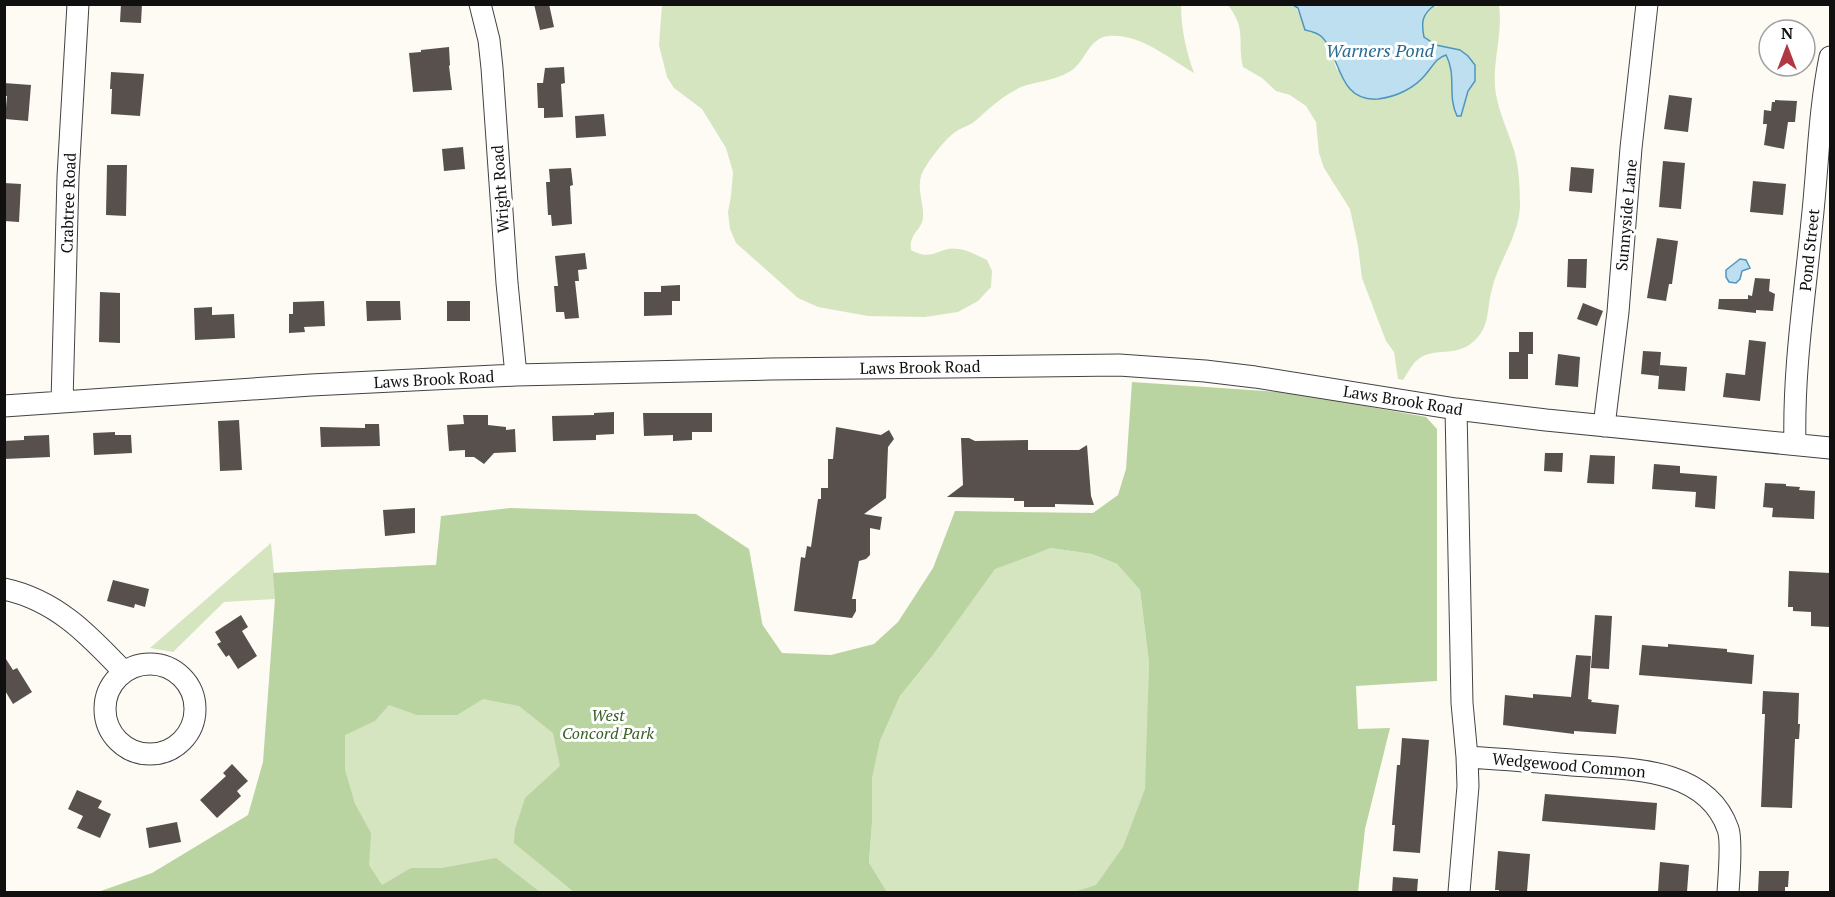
<svg xmlns="http://www.w3.org/2000/svg" width="1835" height="897" viewBox="0 0 1835 897" font-family="'PT Serif',serif">
	<style>
		.green { fill: #d5e5c0 }
		.forest { fill: #bad4a1 }
		.water { fill: #bedfef; stroke: #4e96bd; stroke-width: 1.5 }
		.building { fill: #57504d }
		.lines { fill: none; stroke-linecap: round; stroke-linejoin: round }
		.minor-casing { stroke: #434343; stroke-width: 23 }
		.minor { stroke: #fff; stroke-width: 21 }
		.labels { text-anchor: middle; stroke-width: 6; stroke-linejoin: round; paint-order: stroke }
		.street-label { font-size: 16px; fill: #101010; stroke: #fff }
		.park-label { font-size: 16px; font-style: italic; fill: #366027; stroke: #fff }
		.water-label { font-size: 18px; font-style: italic; fill: #276993; stroke: #fff }
	</style>
	<rect width="100%" height="100%" fill="#fdfbf4"/>
	<path class="green" d="M 1268,4 L 1283,6 L 1293,5 C 1299,9 1298,15 1302,20 C 1308,27 1314,31 1320,36 C 1330,43 1333,59 1337,70 L 1425,75 L 1439,57 L 1446,54 C 1453,68 1451,73 1452,88 C 1453,97 1458,107 1461,116 L 1468,91 L 1475,81 L 1460,50 L 1436,45 L 1424,37 C 1418,4 1434,5 1460,5 C 1473,5 1486,5 1499,5 C 1503,32 1493,59 1495,87 C 1497,107 1505,124 1512,144 C 1519,163 1520,187 1520,207 C 1518,238 1498,262 1492,289 C 1487,306 1490,323 1478,337 C 1457,361 1435,344 1416,361 C 1411,366 1407,374 1403,380 L 1398,379 L 1394,352 L 1386,341 L 1362,278 L 1358,246 L 1350,209 L 1324,168 L 1319,153 L 1316,122 L 1306,106 L 1290,95 L 1276,91 L 1262,78 L 1243,67 C 1237,39 1247,30 1228,5 Z
		M 662,5 L 1181,5 C 1181,28 1186,51 1194,73 C 1168,58 1140,33 1108,36 C 1087,39 1086,63 1069,72 C 1054,81 1037,81 1021,87 C 1002,96 989,109 974,122 C 968,126 960,128 954,133 C 945,139 924,166 921,176 C 917,190 924,204 923,217 C 922,231 909,232 911,250 C 934,263 939,245 959,249 C 968,250 978,256 987,260 L 992,271 L 991,287 L 978,301 L 958,312 L 925,317 L 868,316 L 818,307 L 798,298 L 736,243 L 730,229 L 728,212 L 731,196 L 733,172 L 726,148 L 702,109 L 674,88 L 667,77 L 659,45 Z
		M 271,543 L 274,573 L 749,549 L 811,892 L 293,892 L 275,599 L 224,602 L 173,652 L 150,648 Z
		M 1051,548 L 1092,554 L 1117,564 L 1140,590 L 1149,663 L 1148,704 L 1329,892 L 887,892 L 869,864 L 872,823 L 872,779 L 880,741 L 900,696 L 933,655 L 995,568 Z"/>
	<path class="forest" d="M 1132,382 L 1294,393 L 1426,417 L 1437,429 L 1437,681 L 1356,686 L 1358,729 L 1390,728 L 1365,829 L 1358,892 L 1074,892 L 1096,885 L 1123,847 L 1145,789 L 1149,663 L 1140,590 L 1117,564 L 1092,554 L 1051,548 L 995,569 L 933,655 L 900,696 L 880,741 L 872,779 L 872,823 L 869,863 L 887,892 L 574,892 L 514,843 L 515,829 L 525,798 L 560,766 L 553,733 L 519,706 L 483,699 L 457,715 L 417,715 L 389,705 L 375,721 L 345,735 L 345,770 L 355,804 L 371,833 L 369,865 L 382,885 L 411,868 L 442,868 L 496,858 L 540,892 L 98,892 L 152,873 L 248,815 L 263,762 L 275,598 L 273,573 L 436,565 L 441,516 L 510,508 L 696,514 L 749,549 L 762,624 L 782,653 L 831,655 L 874,644 L 898,622 L 933,568 L 955,511 L 1093,513 L 1118,495 L 1126,469 Z"/>
	<path class="water" d="M 1293,5 L 1435,5 C 1422,14 1421,22 1424,37 L 1436,45 L 1460,50 L 1468,56 L 1475,65 L 1475,81 L 1468,91 L 1461,116 L 1457,116 C 1447,96 1457,75 1446,55 C 1436,58 1433,66 1426,74 C 1415,88 1396,97 1378,99 C 1337,102 1341,56 1322,37 C 1318,33 1310,31 1305,30 L 1298,8 Z
		M 1740,259 L 1746,260 L 1750,268 L 1742,271 L 1740,279 L 1736,283 L 1729,282 L 1726,277 L 1726,270 Z"/>
	<path class="building" d="M 121,4 L 142,4 L 141,23 L 120,22 Z
		M 534,4 L 549,4 L 554,27 L 540,30 Z
		M 449,47 L 450,65 L 449,66 L 452,90 L 413,92 L 409,53 L 421,52 L 421,50 Z
		M 564,67 L 565,83 L 561,84 L 563,117 L 544,118 L 544,108 L 538,108 L 537,83 L 543,83 L 545,68 Z
		M 111,72 L 144,74 L 140,116 L 111,114 L 112,89 L 110,89 Z
		M 4,83 L 31,85 L 28,121 L 5,119 L 7,96 L 4,96 Z
		M 1669,95 L 1692,98 L 1688,132 L 1664,129 Z
		M 1775,100 L 1797,101 L 1795,122 L 1788,122 L 1784,149 L 1764,145 L 1767,124 L 1763,124 L 1764,110 L 1771,111 L 1772,102 L 1775,102 Z
		M 604,114 L 606,136 L 576,138 L 575,116 Z
		M 463,147 L 465,169 L 444,171 L 442,149 Z
		M 1663,161 L 1685,163 L 1681,209 L 1659,207 Z
		M 107,165 L 127,165 L 126,216 L 106,215 Z
		M 1571,167 L 1594,169 L 1592,193 L 1569,191 Z
		M 571,168 L 573,185 L 570,186 L 572,224 L 552,226 L 551,215 L 548,215 L 546,182 L 550,182 L 549,169 Z
		M 1753,181 L 1786,184 L 1783,215 L 1750,212 Z
		M 4,183 L 21,184 L 19,222 L 4,221 Z
		M 1657,238 L 1678,241 L 1672,284 L 1669,284 L 1666,301 L 1647,298 Z
		M 585,253 L 587,269 L 578,270 L 579,281 L 575,281 L 579,318 L 565,319 L 564,312 L 556,312 L 554,286 L 558,286 L 555,256 Z
		M 1568,259 L 1587,259 L 1586,288 L 1567,287 Z
		M 1755,278 L 1770,279 L 1769,291 L 1775,294 L 1773,311 L 1756,310 L 1756,313 L 1718,309 L 1719,299 L 1748,299 L 1748,295 L 1752,296 Z
		M 680,285 L 680,301 L 672,301 L 672,315 L 644,316 L 644,292 L 661,292 L 661,286 Z
		M 100,292 L 120,293 L 120,343 L 99,342 Z
		M 324,301 L 325,326 L 304,327 L 305,332 L 289,333 L 289,314 L 293,314 L 293,302 Z
		M 366,301 L 400,301 L 401,320 L 367,321 Z
		M 447,301 L 470,301 L 470,321 L 447,321 Z
		M 1583,303 L 1603,311 L 1597,326 L 1577,319 Z
		M 212,307 L 212,315 L 234,314 L 235,338 L 195,340 L 194,308 Z
		M 1519,332 L 1533,332 L 1533,354 L 1528,354 L 1528,379 L 1509,379 L 1509,352 L 1519,352 Z
		M 1749,340 L 1766,342 L 1760,401 L 1723,397 L 1726,373 L 1745,375 Z
		M 1643,351 L 1661,352 L 1659,376 L 1641,374 Z
		M 1558,354 L 1580,357 L 1578,387 L 1555,385 Z
		M 1660,365 L 1687,367 L 1685,391 L 1658,389 Z
		M 614,412 L 614,434 L 596,435 L 596,440 L 553,441 L 552,416 L 594,415 L 594,413 Z
		M 643,413 L 712,413 L 712,432 L 692,432 L 692,440 L 673,441 L 673,435 L 644,436 Z
		M 463,415 L 488,415 L 488,425 L 506,427 L 506,430 L 515,429 L 516,452 L 494,453 L 484,464 L 474,457 L 465,457 L 465,450 L 449,451 L 447,425 L 464,424 Z
		M 239,420 L 242,470 L 220,471 L 218,421 Z
		M 365,424 L 379,424 L 380,446 L 321,447 L 320,427 L 365,428 Z
		M 836,427 L 881,435 L 889,430 L 894,439 L 888,447 L 886,498 L 864,514 L 882,517 L 880,530 L 870,528 L 870,555 L 866,559 L 859,561 L 852,599 L 856,599 L 856,611 L 852,618 L 794,611 L 801,557 L 805,558 L 807,546 L 811,547 L 818,499 L 821,499 L 821,488 L 828,488 L 828,459 L 833,459 Z
		M 115,432 L 115,435 L 131,435 L 132,453 L 94,455 L 93,433 Z
		M 49,435 L 50,457 L 4,459 L 4,441 L 24,440 L 24,436 Z
		M 961,438 L 969,438 L 975,441 L 1028,440 L 1028,450 L 1079,450 L 1087,445 L 1091,496 L 1094,505 L 1055,504 L 1055,507 L 1024,507 L 1024,501 L 1014,501 L 1014,498 L 947,497 L 963,485 Z
		M 1545,453 L 1563,453 L 1562,472 L 1544,471 Z
		M 1590,455 L 1615,456 L 1614,484 L 1587,483 Z
		M 1654,464 L 1680,466 L 1680,473 L 1717,476 L 1715,509 L 1695,507 L 1696,492 L 1652,489 Z
		M 1765,483 L 1786,484 L 1786,486 L 1800,487 L 1799,490 L 1815,491 L 1814,519 L 1772,517 L 1773,508 L 1763,507 Z
		M 415,508 L 415,533 L 385,536 L 383,510 Z
		M 1789,571 L 1830,573 L 1829,627 L 1811,626 L 1811,612 L 1793,611 L 1793,607 L 1788,607 Z
		M 113,580 L 149,589 L 145,607 L 135,604 L 134,608 L 107,601 Z
		M 241,615 L 248,627 L 242,631 L 257,656 L 238,669 L 229,655 L 226,657 L 217,644 L 221,642 L 215,632 Z
		M 1595,615 L 1612,616 L 1609,669 L 1591,668 Z
		M 1668,644 L 1727,649 L 1727,652 L 1754,655 L 1752,684 L 1639,675 L 1642,645 L 1668,647 Z
		M 1576,655 L 1591,656 L 1588,699 L 1592,700 L 1591,702 L 1619,705 L 1616,734 L 1574,731 L 1574,734 L 1503,725 L 1505,695 L 1533,698 L 1533,694 L 1571,697 Z
		M 4,656 L 13,670 L 17,668 L 32,692 L 13,704 L 4,689 Z
		M 1763,691 L 1799,693 L 1798,724 L 1800,724 L 1799,739 L 1795,739 L 1792,808 L 1761,807 L 1765,714 L 1762,714 Z
		M 1402,738 L 1429,740 L 1420,853 L 1393,851 L 1395,825 L 1392,825 L 1397,765 L 1400,765 Z
		M 232,764 L 248,781 L 237,791 L 241,796 L 217,818 L 200,800 L 226,776 L 223,773 Z
		M 77,790 L 102,801 L 98,808 L 111,814 L 100,838 L 77,828 L 83,816 L 68,809 Z
		M 1545,794 L 1657,803 L 1655,830 L 1542,821 Z
		M 177,822 L 181,842 L 149,848 L 146,828 Z
		M 1498,851 L 1530,854 L 1527,892 L 1499,892 L 1499,890 L 1495,890 Z
		M 1660,862 L 1689,865 L 1687,892 L 1658,892 Z
		M 1759,871 L 1789,871 L 1788,887 L 1785,887 L 1785,892 L 1758,892 Z
		M 1393,877 L 1418,879 L 1417,892 L 1392,892 Z"/>
	<g class="lines">
		<defs>
			<path id="minor" d="M 480,4 L 489,40 L 492,68 L 507,283 L 516,375
				M 62,402 L 68,177 L 78,4
				M 4,406 L 311,385 L 516,375 L 770,369 L 1119,365 L 1205,371 L 1255,377 L 1456,409 L 1546,420 L 1830,448
				M 1456,409 L 1462,703 L 1467,757 C 1502,759 1537,762 1572,765 C 1626,769 1706,766 1728,829 C 1732,840 1729,879 1728,892
				M 1604,426 L 1618,312 L 1631,148 L 1647,4
				M 1795,444 C 1793,369 1805,295 1812,221 C 1818,166 1819,111 1830,57
				M 4,589 C 56,600 89,635 124,672
				M105 709a45 45 0 1 1 90 0a45 45 0 1 1-90 0Z
				M 1459,892 L 1468,786 L 1467,757"/>
		</defs>
		<use href="#minor" class="minor-casing"/>
		<use href="#minor" class="minor"/>
	</g>
	<g class="labels">
		<g class="street-label">
			<text transform="translate(500 189) rotate(-94)" y="6">Wright Road</text>
			<text transform="translate(68 203) rotate(-88)" y="6">Crabtree Road</text>
			<text transform="translate(1626 215) rotate(-85)" y="6">Sunnyside Lane</text>
			<text transform="translate(1809 250) rotate(-84)" y="6">Pond Street</text>
			<text transform="translate(920 367) rotate(-1)" y="6">Laws Brook Road</text>
			<text transform="translate(434 379) rotate(-3)" y="6">Laws Brook Road</text>
			<text transform="translate(1403 400) rotate(9)" y="6">Laws Brook Road</text>
			<text transform="translate(1569 765) rotate(5)" y="6">Wedgewood Common</text>
		</g>
		<g class="park-label">
			<text x="608" y="721">West<tspan x="608" dy="18">Concord Park</tspan></text>
		</g>
		<g class="water-label">
			<text x="1380" y="57">Warners Pond</text>
		</g>
	</g>
	<rect width="1835" height="897" fill="none" stroke="#101010" stroke-width="12"/>
	<g transform="translate(1787 48)"><circle r="28" fill="#ffffff" stroke="#9f9f9f" stroke-width="1.5"/>
	<path d="M0-4.5L10 22L0 15L-10 22Z" fill="#af3843"/>
	<text y="-9" font-size="16" font-weight="bold" text-anchor="middle" fill="#101010">N</text>
	</g>
</svg>
